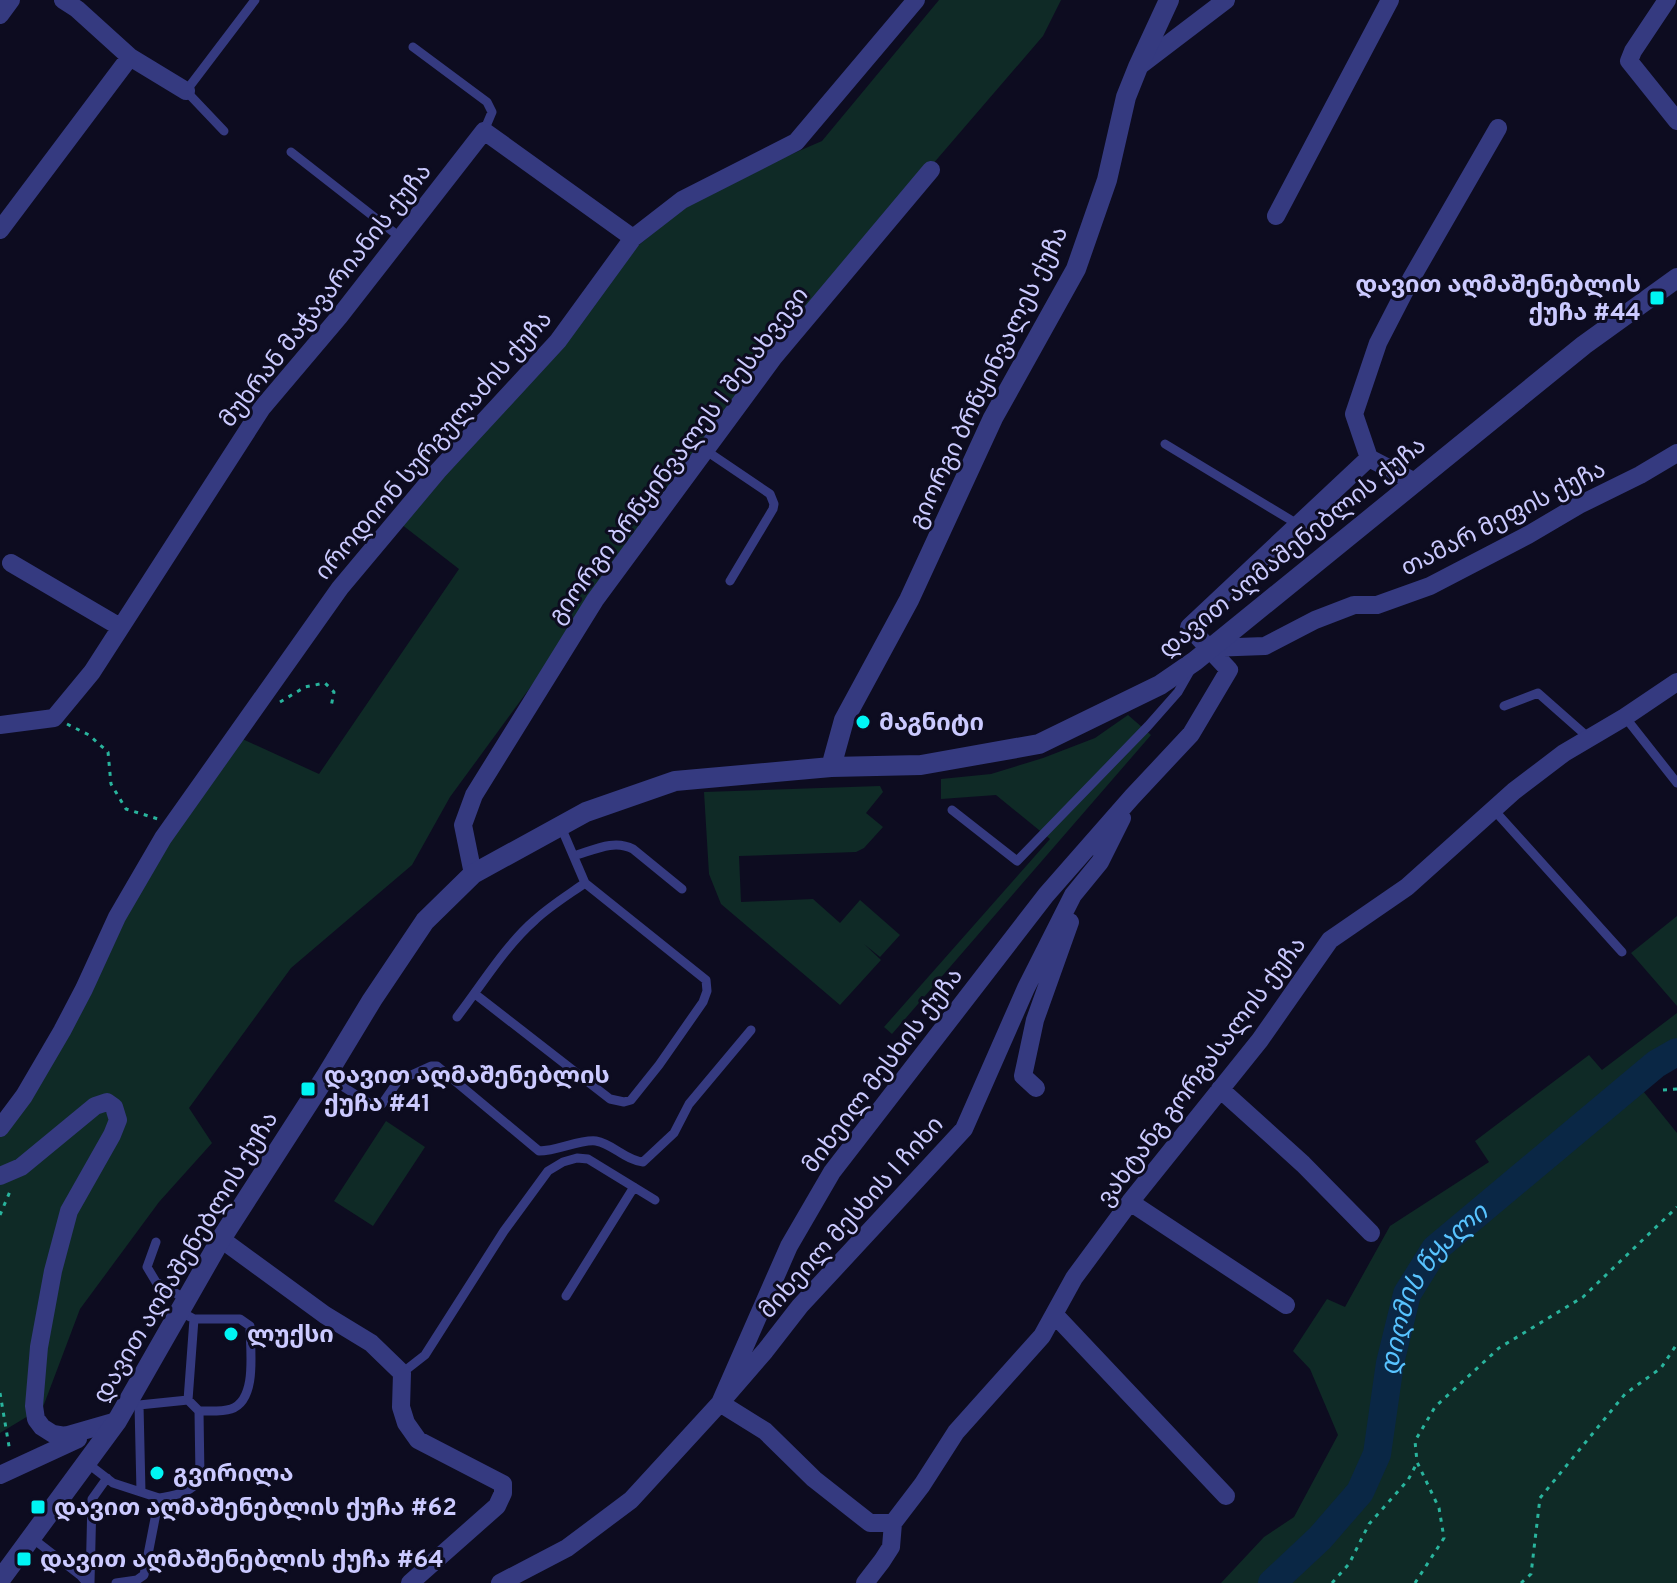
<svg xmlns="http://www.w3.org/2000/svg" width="1677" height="1583" viewBox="0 0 1677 1583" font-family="Overpass,'Noto Sans Georgian',sans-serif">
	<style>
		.green { fill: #0f2a26 }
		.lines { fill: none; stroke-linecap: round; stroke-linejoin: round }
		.river { stroke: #0a2745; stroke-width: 28 }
		.path { stroke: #29b49d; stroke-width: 3; stroke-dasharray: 4 6; stroke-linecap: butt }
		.service { stroke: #353a80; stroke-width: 9 }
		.minor { stroke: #353a80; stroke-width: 18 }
		.tertiary { stroke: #353a80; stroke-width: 20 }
		.poi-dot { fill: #00f5f4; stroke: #0d0c20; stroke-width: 3 }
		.labels { text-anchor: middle; stroke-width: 6; stroke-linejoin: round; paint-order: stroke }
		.poi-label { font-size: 24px; font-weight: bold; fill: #cbcaff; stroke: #0d0c20; text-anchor: start }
		.street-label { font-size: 24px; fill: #cbcaff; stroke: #0d0c20 }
		.water-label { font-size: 26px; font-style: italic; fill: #58c3ff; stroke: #0d0c20 }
	</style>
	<rect width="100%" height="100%" fill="#0d0c20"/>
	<path class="green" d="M 939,0 L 1061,0 L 1043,36 L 803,315 L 450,797 L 412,865 L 291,968 L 189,1108 L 212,1143 L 159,1202 L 80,1309 L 43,1407 L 0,1433 L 0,1132 L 164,836 L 238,737 L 319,774 L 459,569 L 401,524 L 623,258 L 702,193 L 822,141 Z
		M 1128,715 L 1151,735 L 892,1034 L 884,1027 L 1050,839 L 996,795 L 941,799 L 941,779 L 991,774 L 1043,758 L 1095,738 Z
		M 880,786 L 883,792 L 866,813 L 883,827 L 864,848 L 856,852 L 739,856 L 741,902 L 813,899 L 840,923 L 860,900 L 900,935 L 880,957 L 864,944 L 881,960 L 840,1005 L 721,904 L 709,874 L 704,792 Z
		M 1677,916 L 1677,1006 L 1631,953 Z
		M 1677,1013 L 1677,1067 L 1662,1074 L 1643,1091 L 1677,1133 L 1677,1583 L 1221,1583 L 1264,1537 L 1294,1517 L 1338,1435 L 1310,1369 L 1293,1351 L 1327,1299 L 1345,1307 L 1390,1226 L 1489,1162 L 1475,1141 L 1589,1055 L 1602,1070 Z
		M 386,1121 L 425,1147 L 373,1226 L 334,1201 Z"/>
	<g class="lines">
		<path class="river" id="s1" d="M 1272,1583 L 1320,1538 L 1360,1492 L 1377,1454 L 1390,1363 L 1407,1294 L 1435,1249 L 1656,1064 L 1677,1052"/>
		<path class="path" d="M 280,702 L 305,687 L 325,683 L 334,692 L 331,707
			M 67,724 L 89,735 L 108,752 L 111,784 L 126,809 L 158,819
			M 1663,1090 L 1677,1089
			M 0,1215 L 11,1189
			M 0,1393 L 10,1452
			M 1332,1583 L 1349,1564 L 1369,1524 L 1408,1480 L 1417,1463
			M 1415,1583 L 1444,1538 L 1439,1508 L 1417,1462 L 1415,1441 L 1435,1407 L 1499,1348 L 1583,1297 L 1677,1207
			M 1521,1583 L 1531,1574 L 1540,1498 L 1625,1394 L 1661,1368 L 1677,1344"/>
		<path class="service" d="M 413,47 L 487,102 L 492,112 L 484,131
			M 224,131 L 186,91 L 255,0
			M 291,152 L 401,238
			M 1165,444 L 1299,525
			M 705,450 L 770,494 L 774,504 L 773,509 L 730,581
			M 1504,706 L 1538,693 L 1589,738
			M 1625,717 L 1677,783
			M 952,810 L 1017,861 L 1148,726 L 1178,692 L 1190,671
			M 1494,810 L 1622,952
			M 574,856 C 594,850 614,839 633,849 L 682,889
			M 475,994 L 610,1099 L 624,1102 L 631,1100 L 659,1065 L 703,1002 L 707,991 L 706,980 L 585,883
			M 457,1017 C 481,986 505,946 535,920 C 550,906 568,895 585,883 L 561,827
			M 326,1076 L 377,1108 L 382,1104 L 398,1081 L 431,1066 L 437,1066 L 539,1151 C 558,1151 580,1139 596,1141 C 613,1144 625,1160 643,1162 L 674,1133 L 689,1104 L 751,1030
			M 156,1242 L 147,1267 L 156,1282 L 186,1299
			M 566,1296 L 634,1187
			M 194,1319 L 188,1400 L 199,1411
			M 402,1373 L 425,1355 L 504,1231 L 548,1171 L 563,1162 L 577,1158 L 588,1159 L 655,1200
			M 87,1463 L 113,1483 L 159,1498 L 144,1575 L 137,1580 L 116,1583
			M 141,1492 L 139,1405 L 188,1400
			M 159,1498 C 175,1495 191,1494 200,1478 L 199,1411 C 208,1411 222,1412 231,1409 C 258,1400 250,1349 250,1326 L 240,1319 L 194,1319 L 179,1311
			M 32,1538 L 81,1576 L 87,1583
			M 90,1583 L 92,1499 L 107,1478"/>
		<path class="minor" d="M 63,0 L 77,9 L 130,57 L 186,91
			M 1667,0 L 1633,51 L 1629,61 L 1677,121
			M 0,15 L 11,0
			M 1138,67 L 1226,0
			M 1276,216 L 1390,0
			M 0,230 L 130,57
			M 1415,482 L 1369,458 L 1354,414 L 1378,343 L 1411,279 L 1498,128
			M 11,563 L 120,627
			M 1210,648 L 1265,646 L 1315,620 L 1354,605 L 1377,605 L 1430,586 L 1528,535 L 1579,505 L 1640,475 L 1677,453
			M 0,725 L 54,718 L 92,672 L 262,408 L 339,317 L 484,131 L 633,238
			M 473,874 L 463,825 L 474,795 L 595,600 L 774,357 L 931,170
			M 1036,1088 L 1023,1076 L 1035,1020 L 1070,922
			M 1220,1089 L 1303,1164 L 1371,1233
			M 0,1128 L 24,1096 L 62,1031 L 84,989 L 117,917 L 163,838 L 340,588 L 438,471 L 558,341 L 633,238 L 682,200 L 796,142 L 916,0
			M 0,1176 L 21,1167 L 95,1106 L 107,1102 L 114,1107 L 118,1120 L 112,1135 L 69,1211 L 53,1271 L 39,1347 L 34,1406 L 36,1419 L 42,1427 L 53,1434 L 65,1436 L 117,1421
			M 1130,1202 L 1286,1305
			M 221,1239 L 325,1315 L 371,1343 L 402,1373 L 401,1407 L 406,1423 L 418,1440 L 503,1484 L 503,1493 L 497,1506 L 410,1583
			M 1054,1314 L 1226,1496
			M 0,1475 L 78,1439
			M 893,1523 L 870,1523 L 814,1479 L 765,1431 L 720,1403 L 765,1351 L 800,1306 L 964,1129 L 1026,988 L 1073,895 L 1100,862 L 1122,818
			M 500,1583 L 567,1548 L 631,1500 L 720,1403 L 789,1246 L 832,1172 L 1046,895 L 1132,797 L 1191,734 L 1229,670 L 1189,627 L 1369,458
			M 865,1583 L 882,1561 L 891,1547 L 893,1523 L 922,1485 L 956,1432 L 1042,1336 L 1074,1278 L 1130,1202 L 1260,1040 L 1330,940 L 1407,887 L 1514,791 L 1564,753 L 1625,717 L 1677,682"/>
		<path class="tertiary" d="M 831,767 L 844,720 L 909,600 L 993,418 L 1076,269 L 1107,180 L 1126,97 L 1138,67 L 1169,0
			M 0,1580 L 117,1421 L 221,1239 L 326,1076 L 372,1000 L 425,921 L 473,874 L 586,812 L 675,781 L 831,767 L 921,765 L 1039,744 L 1160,685 L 1195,661 L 1584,345 L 1677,278"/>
	</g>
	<g class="poi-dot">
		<rect x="1649" y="290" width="16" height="16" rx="4"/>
		<circle cx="863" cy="722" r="8"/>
		<rect x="300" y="1081" width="16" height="16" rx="4"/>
		<circle cx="231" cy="1334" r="8"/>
		<circle cx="157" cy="1473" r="8"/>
		<rect x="30" y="1499" width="16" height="16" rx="4"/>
		<rect x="16" y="1551" width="16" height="16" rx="4"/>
	</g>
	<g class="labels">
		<g class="poi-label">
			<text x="1641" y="292" text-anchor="end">დავით აღმაშენებლის<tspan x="1641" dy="28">ქუჩა #44</tspan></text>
			<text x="879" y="730">მაგნიტი</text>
			<text x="324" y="1083">დავით აღმაშენებლის<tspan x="324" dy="28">ქუჩა #41</tspan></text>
			<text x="247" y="1342">ლუქსი</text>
			<text x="173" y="1481">გვირილა</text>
			<text x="54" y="1515">დავით აღმაშენებლის ქუჩა #62</text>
			<text x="40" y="1567">დავით აღმაშენებლის ქუჩა #64</text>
		</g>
		<g class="street-label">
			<text transform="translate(325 295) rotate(-52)" y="8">მუხრან მაჭავარიანის ქუჩა</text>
			<text transform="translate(988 377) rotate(-64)" y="8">გიორგი ბრწყინვალეს ქუჩა</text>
			<text transform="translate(433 445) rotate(-49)" y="8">იროდიონ სურგულაძის ქუჩა</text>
			<text transform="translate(678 455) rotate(-53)" y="8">გიორგი ბრწყინვალეს I შესახვევი</text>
			<text transform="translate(1503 518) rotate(-27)" y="8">თამარ მეფის ქუჩა</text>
			<text transform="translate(1292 547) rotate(-39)" y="8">დავით აღმაშენებლის ქუჩა</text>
			<text transform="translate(882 1070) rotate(-53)" y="8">მიხეილ მესხის ქუჩა</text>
			<text transform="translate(1201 1071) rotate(-53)" y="8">ვახტანგ გორგასალის ქუჩა</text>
			<text transform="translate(851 1217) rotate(-48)" y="8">მიხეილ მესხის I ჩიხი</text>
			<text transform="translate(185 1257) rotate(-59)" y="8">დავით აღმაშენებლის ქუჩა</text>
		</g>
		<g class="water-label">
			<text dy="9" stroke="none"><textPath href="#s1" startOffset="348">დიღმის წყალი</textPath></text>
		</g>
	</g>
</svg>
